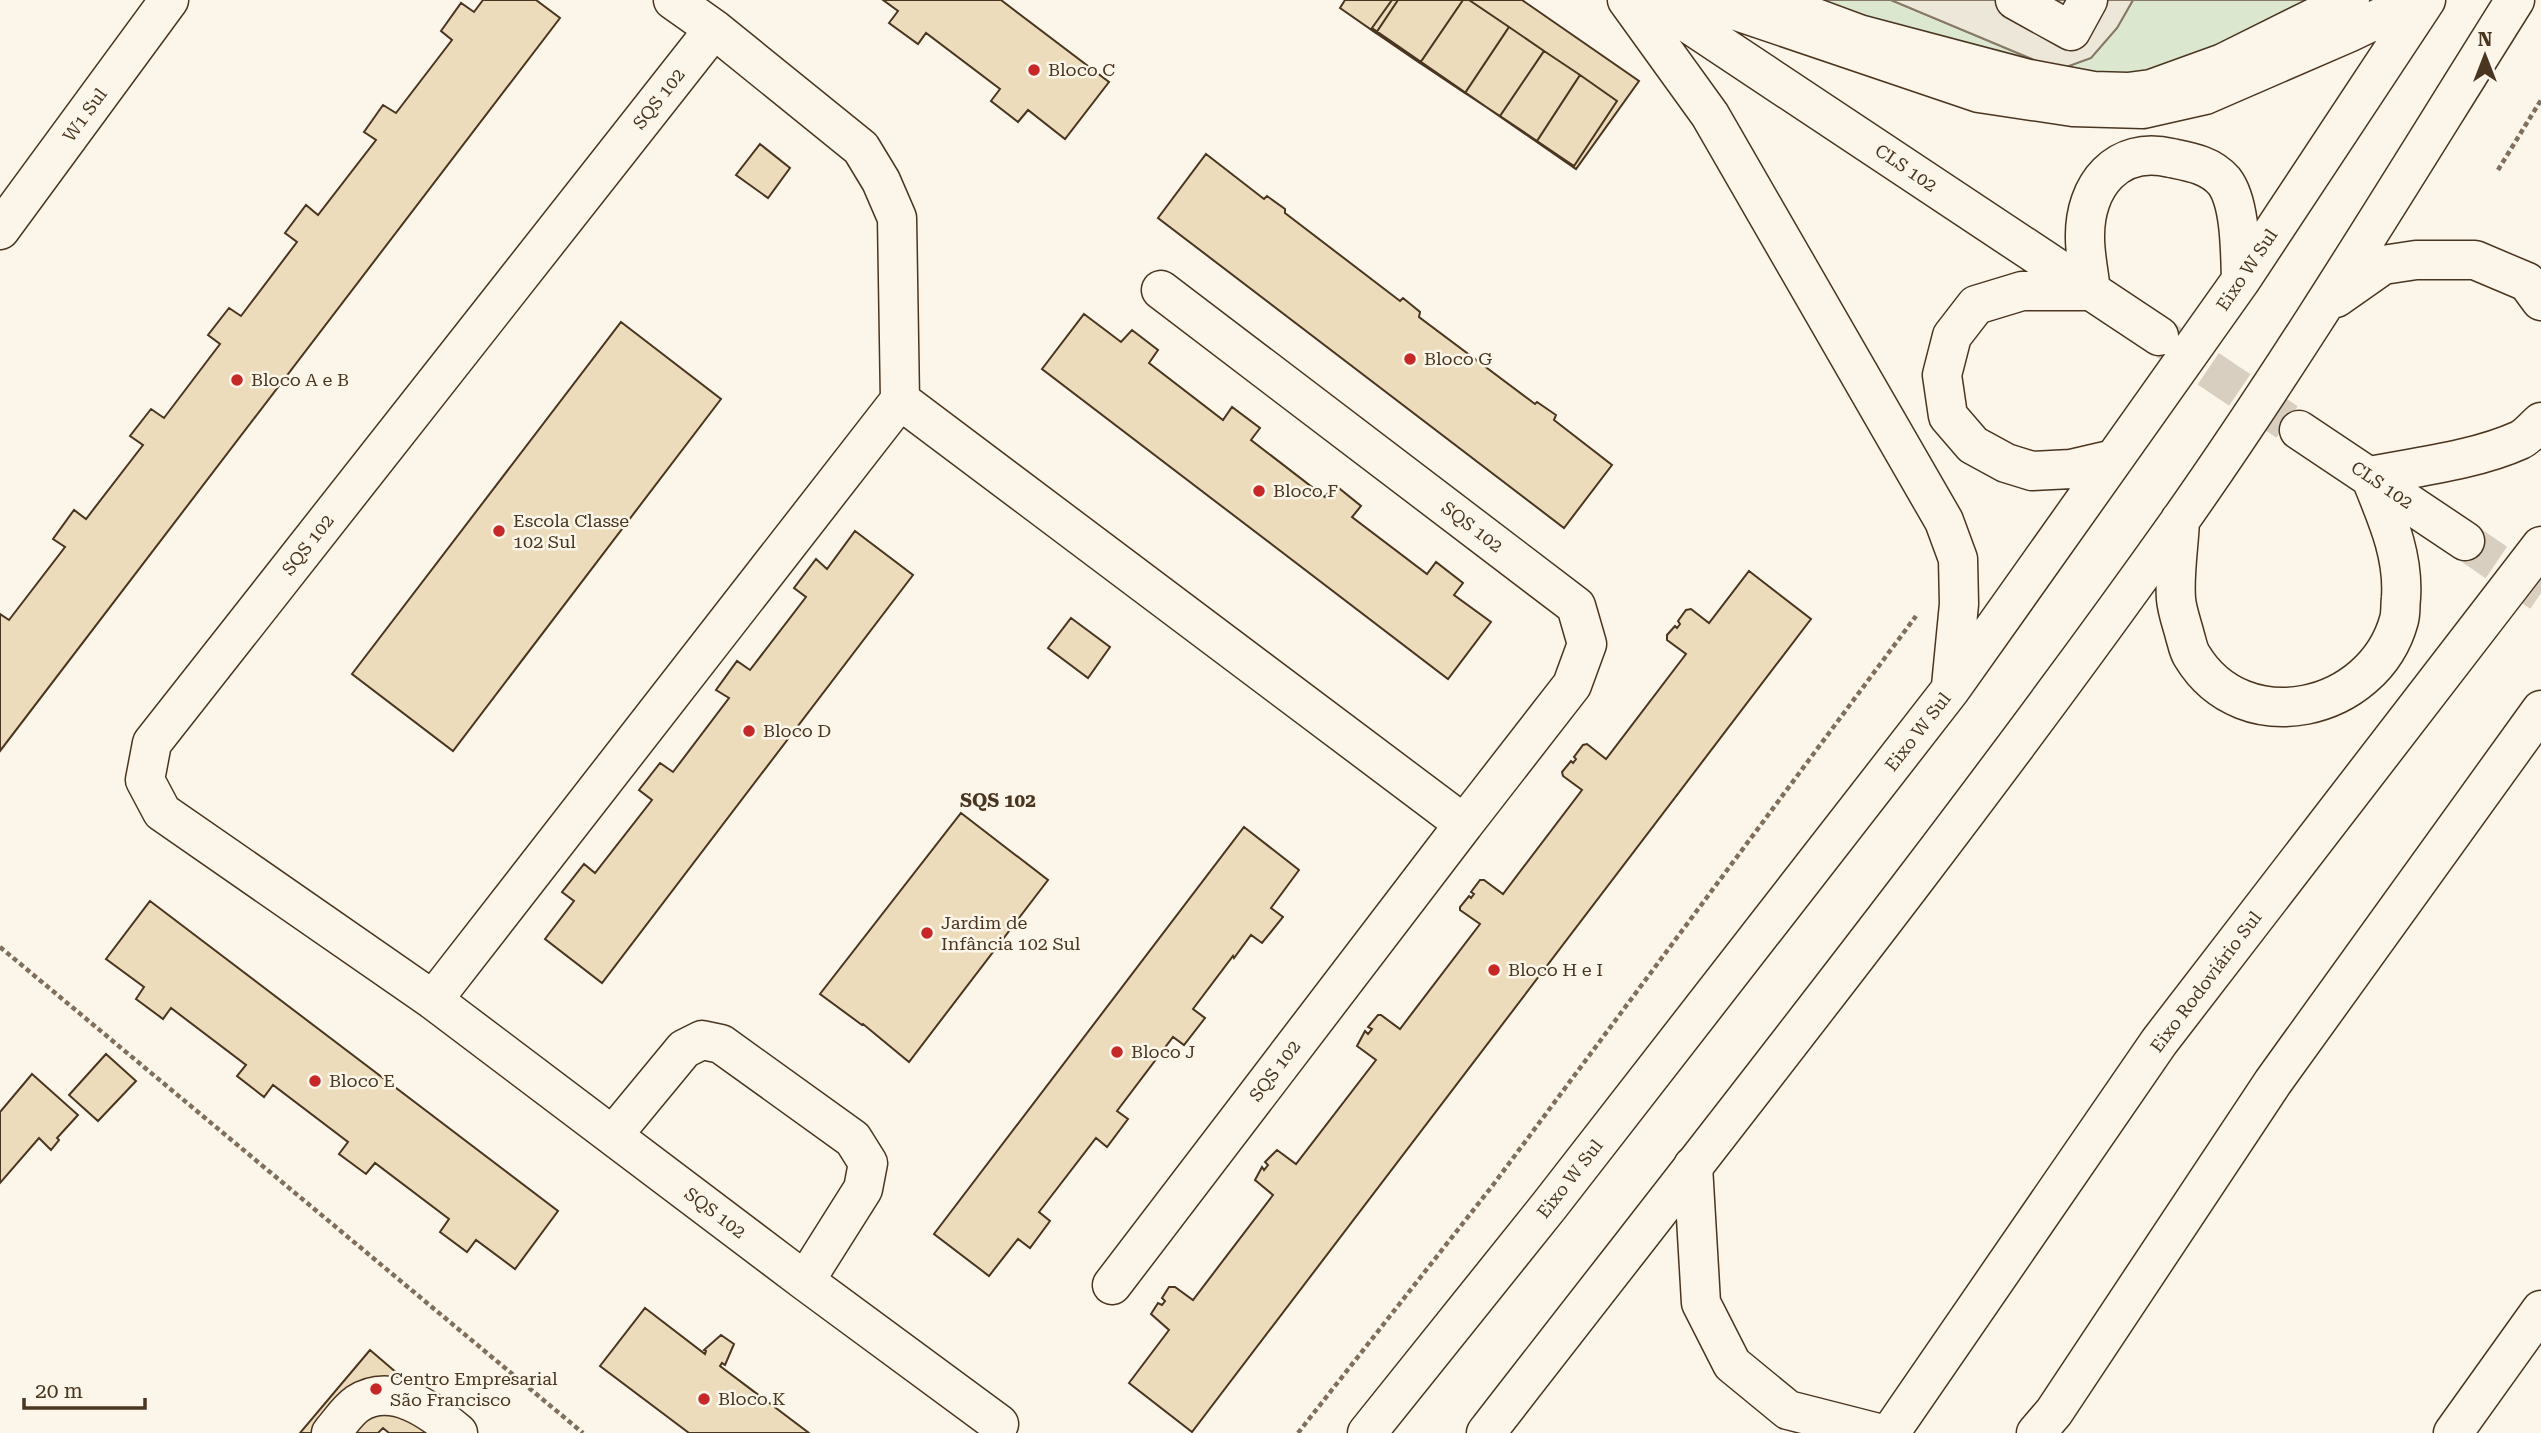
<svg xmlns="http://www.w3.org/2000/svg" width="2541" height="1433" viewBox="0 0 2541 1433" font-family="'Roboto Serif',serif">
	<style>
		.green { fill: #dce7d0; stroke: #887966; stroke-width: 2 }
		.parking { fill: #ede7d9; stroke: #887966; stroke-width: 2 }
		.building { fill: #ecdcbc; stroke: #4a3520; stroke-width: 2 }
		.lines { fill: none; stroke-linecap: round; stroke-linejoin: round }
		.major-tunnel { stroke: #d8cfc1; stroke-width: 38; stroke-dasharray: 38 19; stroke-linecap: butt }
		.minor-casing { stroke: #4a3520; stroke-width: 41 }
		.major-casing { stroke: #4a3520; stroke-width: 41 }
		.highway-casing { stroke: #4a3520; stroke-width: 41 }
		.path { stroke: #7f6f5c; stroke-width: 4.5; stroke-dasharray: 5 3.5; stroke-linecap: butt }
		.minor { stroke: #fbf6e9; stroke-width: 38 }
		.major { stroke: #fbf6e9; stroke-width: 38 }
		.highway { stroke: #fbf6e9; stroke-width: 38 }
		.poi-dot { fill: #c62828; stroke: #fbf6e9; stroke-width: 2.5 }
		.labels { text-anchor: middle; stroke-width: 5; stroke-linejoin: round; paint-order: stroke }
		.poi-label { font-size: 18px; fill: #4a3520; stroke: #fbf6e9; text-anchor: start }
		.street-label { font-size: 18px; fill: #4a3520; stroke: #fbf6e9 }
		.neighbourhood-label { font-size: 19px; font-weight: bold; fill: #4a3520; stroke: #fbf6e9 }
	</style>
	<rect width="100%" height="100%" fill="#fbf6e9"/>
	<path class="green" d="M 1788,0 L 1891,0 L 2058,70 L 2091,58 L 2117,28 L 2133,0 L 2331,0 L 2226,54 L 2098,87 Z"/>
	<path class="parking" d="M 1891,0 L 2133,0 L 2117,28 L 2091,58 L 2058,70 Z"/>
	<path class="building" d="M 483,0 L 536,0 L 560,18 L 0,751 L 0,614 L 9,620 L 65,547 L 53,539 L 74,510 L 86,519 L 143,445 L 130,436 L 151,409 L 164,418 L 220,344 L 208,335 L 229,308 L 241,316 L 297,242 L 285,233 L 306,205 L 318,215 L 376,140 L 364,132 L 383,105 L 396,113 L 452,40 L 441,31 L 461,3 L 474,12 Z
		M 883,0 L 1001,0 L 1109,82 L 1065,139 L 1028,110 L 1018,122 L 991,101 L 1000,89 L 926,33 L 918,44 L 889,23 L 898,11 Z
		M 1345,0 L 1398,0 L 1376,33 L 1340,8 Z
		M 1392,0 L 1522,0 L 1639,81 L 1576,169 L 1372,28 Z
		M 1398,0 L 1463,0 L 1420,63 L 1376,33 Z
		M 1463,0 L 1469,0 L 1509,27 L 1465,93 L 1420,63 Z
		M 1509,27 L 1544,51 L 1500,116 L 1465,93 Z
		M 1544,51 L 1580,75 L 1537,141 L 1500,116 Z
		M 1580,75 L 1617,101 L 1574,166 L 1537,141 Z
		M 760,144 L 790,168 L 768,198 L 736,175 Z
		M 1206,154 L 1264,199 L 1267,196 L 1285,209 L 1285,213 L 1400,301 L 1403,298 L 1420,312 L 1419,317 L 1535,404 L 1537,402 L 1556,415 L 1554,420 L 1612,465 L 1564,528 L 1158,218 Z
		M 1084,314 L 1121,342 L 1132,330 L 1158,350 L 1149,363 L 1223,420 L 1232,407 L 1260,428 L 1251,440 L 1325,497 L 1335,485 L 1361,506 L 1352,517 L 1427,574 L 1436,562 L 1463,583 L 1454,595 L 1491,622 L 1448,679 L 1042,369 Z
		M 621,322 L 721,399 L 453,751 L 352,674 Z
		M 855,531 L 913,575 L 602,983 L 545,939 L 574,901 L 562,892 L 584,864 L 595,873 L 652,800 L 639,790 L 660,763 L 673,772 L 729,698 L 716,690 L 737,661 L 750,670 L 806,597 L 794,588 L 816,559 L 827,569 Z
		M 1749,571 L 1811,619 L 1192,1432 L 1129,1383 L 1169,1330 L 1151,1314 L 1158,1303 L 1162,1305 L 1165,1301 L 1162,1298 L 1169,1287 L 1175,1287 L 1193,1300 L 1273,1195 L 1255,1180 L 1262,1167 L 1264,1170 L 1268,1165 L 1265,1162 L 1277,1150 L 1296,1164 L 1376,1060 L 1357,1046 L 1365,1031 L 1368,1034 L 1372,1029 L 1368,1027 L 1378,1015 L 1381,1015 L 1400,1029 L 1480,924 L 1460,910 L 1460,907 L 1469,896 L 1471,898 L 1474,894 L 1471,892 L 1480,880 L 1484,880 L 1503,894 L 1582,790 L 1563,776 L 1562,772 L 1571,761 L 1573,763 L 1576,759 L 1574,757 L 1583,745 L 1587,744 L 1606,759 L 1686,654 L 1667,640 L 1667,635 L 1675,626 L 1677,628 L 1680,624 L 1678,621 L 1686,610 L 1691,609 L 1709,623 Z
		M 1071,618 L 1110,647 L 1088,678 L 1048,648 Z
		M 961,813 L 1048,880 L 909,1062 L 863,1024 L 862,1025 L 820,994 Z
		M 1244,827 L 1299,870 L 1271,908 L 1283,917 L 1262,943 L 1251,935 L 1234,958 L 1233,956 L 1193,1009 L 1205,1018 L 1184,1045 L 1173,1037 L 1117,1111 L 1128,1119 L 1107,1147 L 1096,1138 L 1039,1212 L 1050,1221 L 1030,1248 L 1018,1239 L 989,1276 L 934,1234 Z
		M 150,901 L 558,1211 L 515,1269 L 476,1240 L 467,1252 L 440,1232 L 449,1219 L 375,1163 L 366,1174 L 339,1154 L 348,1142 L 273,1085 L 264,1097 L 237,1076 L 246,1065 L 171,1008 L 163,1019 L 136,999 L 144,987 L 106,959 Z
		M 106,1054 L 136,1081 L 98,1121 L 69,1095 Z
		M 32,1074 L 78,1115 L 57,1138 L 59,1140 L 51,1150 L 39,1138 L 0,1183 L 0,1112 Z
		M 645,1308 L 705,1354 L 706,1351 L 704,1350 L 721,1335 L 734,1344 L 725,1365 L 722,1363 L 720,1366 L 809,1433 L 689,1433 L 600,1366 Z
		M 370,1350 L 467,1433 L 389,1433 L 383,1428 L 378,1433 L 300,1433 Z"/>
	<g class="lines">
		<path class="major-tunnel" d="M 2161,337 L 2299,430
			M 2465,541 L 2541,593"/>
		<defs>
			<path id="minor" d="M 673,0 L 714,29 L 861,148 L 881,181 L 897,218 L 900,400 L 1464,824 L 1112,1285
				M 1767,0 L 1859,34 L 2029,79 L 2093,91 L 2128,92 L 2151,89 L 2223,63 L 2350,0
				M 2015,0 L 2071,31 L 2088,0
				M 714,29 L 152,743 L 145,780 L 162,812 L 433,1000 L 805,1281 L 999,1424
				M 0,230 L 169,0
				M 1161,290 L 1576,606 L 1587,644 L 1572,685 L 1464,824
				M 433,1000 L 900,400
				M 613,1135 L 684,1049 L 702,1040 L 721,1044 L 853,1139 L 868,1163 L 863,1189 L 805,1281
				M 331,1433 C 339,1424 347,1411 357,1404 C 392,1381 432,1411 458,1433"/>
			<path id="major" d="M 1627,0 L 1710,115 L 1944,521 L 1958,559 L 1959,604 L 1951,686
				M 1653,0 L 2159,336
				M 1704,0 L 1979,93 L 2073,107 L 2143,109 L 2205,95 L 2348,33 L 2417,0
				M 2091,291 L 2022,291 L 1976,305 L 1952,336 L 1942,375 L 1948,416 L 1973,445 L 2006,463 L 2032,471 L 2071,469 L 2114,459
				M 2091,291 C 2089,273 2085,255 2085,238 C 2084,186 2117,145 2171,158 C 2191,162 2210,165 2224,181 C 2241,203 2240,253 2241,280
				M 2336,298 L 2383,265 L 2416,260 L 2475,260 L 2527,282 L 2541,301
				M 2299,430 L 2465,541
				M 2370,476 C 2417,467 2476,460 2520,440 C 2528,436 2534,428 2541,422
				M 2180,520 C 2179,546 2174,574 2176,599 C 2177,611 2182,624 2185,636 C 2187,642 2188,650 2192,656 C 2244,742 2374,712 2399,620 C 2401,613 2400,605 2401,598 C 2404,554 2386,516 2370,476
				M 1367,1433 L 1549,1206 L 1951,689 L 2241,280 L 2426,0
				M 1486,1433 C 1720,1131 1958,833 2179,522 C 2298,353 2405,175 2515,0
				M 2453,1433 L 2541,1310"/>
			<path id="highway" d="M 1693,1166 L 1701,1303 L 1732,1364 L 1788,1410 L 1878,1433
				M 1890,1433 L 2159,1042 L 2541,546
				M 2036,1433 L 2054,1412 L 2273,1082 L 2541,710"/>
		</defs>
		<use href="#minor" class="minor-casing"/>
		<use href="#major" class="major-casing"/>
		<use href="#highway" class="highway-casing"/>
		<path class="path" d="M 2498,170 L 2541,100
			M 0,947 L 583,1433
			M 1298,1433 L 1493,1185 L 1916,616"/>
		<use href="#minor" class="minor"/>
		<use href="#major" class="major"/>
		<use href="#highway" class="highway"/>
	</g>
	<g class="poi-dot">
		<circle cx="1034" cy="70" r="7"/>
		<circle cx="1410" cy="359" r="7"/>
		<circle cx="237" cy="380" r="7"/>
		<circle cx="1259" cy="491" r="7"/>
		<circle cx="499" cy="531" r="7"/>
		<circle cx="749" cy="731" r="7"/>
		<circle cx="927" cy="933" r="7"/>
		<circle cx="1494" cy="970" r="7"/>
		<circle cx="1117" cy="1052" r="7"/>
		<circle cx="315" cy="1081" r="7"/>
		<circle cx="376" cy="1389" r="7"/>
		<circle cx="704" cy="1399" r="7"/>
	</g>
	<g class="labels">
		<g class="poi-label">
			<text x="1048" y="76">Bloco C</text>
			<text x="1424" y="365">Bloco G</text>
			<text x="251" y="386">Bloco A e B</text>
			<text x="1273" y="497">Bloco F</text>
			<text x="513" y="527">Escola Classe<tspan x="513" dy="21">102 Sul</tspan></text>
			<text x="763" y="737">Bloco D</text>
			<text x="941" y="929">Jardim de<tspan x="941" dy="21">Infância 102 Sul</tspan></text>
			<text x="1508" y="976">Bloco H e I</text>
			<text x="1131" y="1058">Bloco J</text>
			<text x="329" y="1087">Bloco E</text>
			<text x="390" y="1385">Centro Empresarial<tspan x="390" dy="21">São Francisco</tspan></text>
			<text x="718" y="1405">Bloco K</text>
		</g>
		<g class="street-label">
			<text transform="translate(659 99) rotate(-52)" y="6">SQS 102</text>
			<text transform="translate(85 115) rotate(-54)" y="6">W1 Sul</text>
			<text transform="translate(1906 168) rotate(34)" y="6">CLS 102</text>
			<text transform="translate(2247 270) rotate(-56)" y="6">Eixo W Sul</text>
			<text transform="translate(2382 485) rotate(34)" y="6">CLS 102</text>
			<text transform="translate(1472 527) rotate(37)" y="6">SQS 102</text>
			<text transform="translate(308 545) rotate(-52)" y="6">SQS 102</text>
			<text transform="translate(1918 732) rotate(-52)" y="6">Eixo W Sul</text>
			<text transform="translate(2206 982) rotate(-53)" y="6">Eixo Rodoviário Sul</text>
			<text transform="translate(1275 1071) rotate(-53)" y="6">SQS 102</text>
			<text transform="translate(1570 1179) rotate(-52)" y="6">Eixo W Sul</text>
			<text transform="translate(715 1213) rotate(37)" y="6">SQS 102</text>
		</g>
		<g class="neighbourhood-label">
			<text x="998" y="807">SQS 102</text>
		</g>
	</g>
	<g transform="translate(2485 56)" stroke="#fbf6e9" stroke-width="5" paint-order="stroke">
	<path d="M0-5L12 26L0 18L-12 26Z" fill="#4a3520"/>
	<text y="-10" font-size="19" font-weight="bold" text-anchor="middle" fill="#4a3520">N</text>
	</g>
	<path d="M24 1398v10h121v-10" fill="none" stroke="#4a3520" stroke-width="3.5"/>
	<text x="35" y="1398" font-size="21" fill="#4a3520" stroke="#fbf6e9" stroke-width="5" paint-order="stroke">20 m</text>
</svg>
